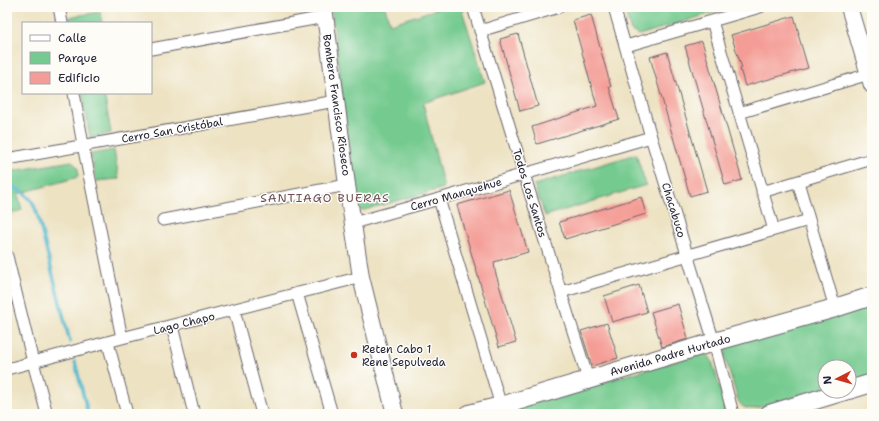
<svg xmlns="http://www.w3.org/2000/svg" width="879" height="421" viewBox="0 0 879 421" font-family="'Shantell Sans',sans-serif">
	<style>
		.green { fill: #75ca8f; stroke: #4c7665 }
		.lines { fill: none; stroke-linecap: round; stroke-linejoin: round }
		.stream { stroke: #4fb8cd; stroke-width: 3.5 }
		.building { fill: #f49d96 }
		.street-casing { stroke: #69656a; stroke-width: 13 }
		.secondary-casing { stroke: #69656a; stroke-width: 18 }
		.primary-casing { stroke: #69656a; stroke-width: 20 }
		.street { stroke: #fff; stroke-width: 11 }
		.secondary { stroke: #fff; stroke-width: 16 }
		.primary { stroke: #fff; stroke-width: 18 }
		.poi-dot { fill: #c8321e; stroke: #fdfcf7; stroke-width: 1.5 }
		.labels { text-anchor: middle; stroke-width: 3; stroke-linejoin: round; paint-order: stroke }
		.street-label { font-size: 11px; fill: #22223b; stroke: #fdfcf7 }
		.poi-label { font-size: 11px; fill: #22223b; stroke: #fdfcf7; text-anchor: start }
		.neighbourhood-label { font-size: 12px; letter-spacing: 1px; fill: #6c4d5b; stroke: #fdfcf7 }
	</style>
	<rect width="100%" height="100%" fill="#fdfcf7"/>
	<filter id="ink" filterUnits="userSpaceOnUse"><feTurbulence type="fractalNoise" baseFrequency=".025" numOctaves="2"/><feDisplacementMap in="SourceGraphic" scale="8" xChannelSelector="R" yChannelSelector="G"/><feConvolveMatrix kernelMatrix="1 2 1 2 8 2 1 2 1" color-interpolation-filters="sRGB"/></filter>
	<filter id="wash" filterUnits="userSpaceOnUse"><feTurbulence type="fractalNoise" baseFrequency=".012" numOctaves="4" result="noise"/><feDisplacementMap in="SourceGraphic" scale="16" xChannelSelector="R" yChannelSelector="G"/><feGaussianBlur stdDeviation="0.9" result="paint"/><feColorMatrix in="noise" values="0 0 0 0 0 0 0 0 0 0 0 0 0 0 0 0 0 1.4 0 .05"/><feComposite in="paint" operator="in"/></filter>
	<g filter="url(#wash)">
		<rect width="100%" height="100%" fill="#ede2c2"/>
		<path class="green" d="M 331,7 L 385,7 L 390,24 L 443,7 L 461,7 L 485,82 L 423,103 L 444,188 L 361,211 L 357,207 Z
			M 643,7 L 732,7 L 639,35 L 631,31 L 626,15 L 630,11 Z
			M 100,12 L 102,23 L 70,23 L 69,17 Z
			M 82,93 L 104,93 L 111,133 L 90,138 Z
			M 114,150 L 119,179 L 96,181 L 91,154 Z
			M 636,154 L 646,185 L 545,216 L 534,185 Z
			M 72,161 L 78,168 L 78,177 L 18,194 L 22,210 L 7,215 L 7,172 Z
			M 872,303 L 872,374 L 849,381 L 849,367 L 825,367 L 825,388 L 753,409 C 745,408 742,408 738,400 L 725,358 L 725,352 L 728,346 Z
			M 702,354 L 708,355 L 712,361 L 725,406 L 723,414 L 488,414 Z"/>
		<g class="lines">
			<path class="stream" d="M 7,183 L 24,193 L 32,201 L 37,213 L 70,342
				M 75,362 L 88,414"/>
		</g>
		<g id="blocks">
			<path class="building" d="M 591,15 L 611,87 L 609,87 L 619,119 L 537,144 L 532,127 L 597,106 L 573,20 Z
				M 794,16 L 799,34 L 798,34 L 808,68 L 745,86 L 740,69 L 742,68 L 731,35 Z
				M 518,34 L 538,106 L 520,111 L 500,39 Z
				M 702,41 L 742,180 L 725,185 L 685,46 Z
				M 667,52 L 707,191 L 690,196 L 650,57 Z
				M 509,190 L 528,252 L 494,262 L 495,271 L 516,342 L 499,347 L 457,205 Z
				M 641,197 L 646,214 L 565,239 L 559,222 Z
				M 639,285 L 647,312 L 612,322 L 604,296 Z
				M 678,304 L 688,339 L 662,347 L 651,312 Z
				M 607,323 L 618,358 L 592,366 L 581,331 Z"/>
		</g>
	</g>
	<g filter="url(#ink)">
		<use href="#blocks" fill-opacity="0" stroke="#69656a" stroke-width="1"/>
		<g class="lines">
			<defs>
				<path id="street" d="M 59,7 L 62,23
					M 473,7 L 524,174 L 588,379
					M 614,7 L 651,137 L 714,342 L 733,414
					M 712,21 L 774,230
					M 480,31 L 559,7
					M 626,46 L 760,7
					M 151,49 L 325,17
					M 862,50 L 872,47
					M 74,93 L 83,145 L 122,338
					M 739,113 L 869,74
					M 7,159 L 336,101
					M 798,182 L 835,308
					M 762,192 L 872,159
					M 439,199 L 501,406
					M 163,220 L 347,185
					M 353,223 L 439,199 L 651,137
					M 7,256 L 33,362 L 47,414
					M 561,292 L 809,220
					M 297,293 L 332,414
					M 234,310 L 262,414
					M 172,326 L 194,414
					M 108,343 L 127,414
					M 7,369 L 122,338 L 361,277"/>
				<path id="secondary" d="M 324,7 L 347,185 L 361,277 L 395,414
					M 849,7 L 872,85"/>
				<path id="primary" d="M 849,390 L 872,383
					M 469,414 L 501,406 L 714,342 L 835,308 L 872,296
					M 769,414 L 845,391"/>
			</defs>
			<use href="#street" class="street-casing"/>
			<use href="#secondary" class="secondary-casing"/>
			<use href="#primary" class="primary-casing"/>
			<use href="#street" class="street"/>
			<use href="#secondary" class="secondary"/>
			<use href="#primary" class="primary"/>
		</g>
	</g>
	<circle class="poi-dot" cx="354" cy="355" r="4"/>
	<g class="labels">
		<g class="street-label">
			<text transform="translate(337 105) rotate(82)" y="4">Bombero Francisco Rioseco</text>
			<text transform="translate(172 130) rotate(-10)" y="4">Cerro San Cristóbal</text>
			<text transform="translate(530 193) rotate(73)" y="4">Todos Los Santos</text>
			<text transform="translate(456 194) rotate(-16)" y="4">Cerro Manquehue</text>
			<text transform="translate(674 210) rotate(73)" y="4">Chacabuco</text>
			<text transform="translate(184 323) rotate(-14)" y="4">Lago Chapo</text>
			<text transform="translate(670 355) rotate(-16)" y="4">Avenida Padre Hurtado</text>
		</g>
		<g class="poi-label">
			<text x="362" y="353">Reten Cabo 1<tspan x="362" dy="13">Rene Sepulveda</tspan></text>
		</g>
		<g class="neighbourhood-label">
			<text x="325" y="202">SANTIAGO BUERAS</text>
		</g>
	</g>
	<rect width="879" height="421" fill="none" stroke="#fdfcf7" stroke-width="24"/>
	<rect x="22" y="22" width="130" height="72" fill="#fdfcf7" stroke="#a5a5ac"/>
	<rect x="30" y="35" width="20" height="6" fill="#ffffff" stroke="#a5a5ac"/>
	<text x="58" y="42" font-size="12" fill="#22223b">Calle</text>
	<rect x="30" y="52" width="20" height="12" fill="#75ca8f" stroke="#a5a5ac"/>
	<text x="58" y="62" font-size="12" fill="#22223b">Parque</text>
	<rect x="30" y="72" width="20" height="12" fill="#f49d96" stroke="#a5a5ac"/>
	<text x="58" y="82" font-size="12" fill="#22223b">Edificio</text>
	<g transform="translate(837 379) rotate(264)"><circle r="19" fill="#fdfcf7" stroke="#a5a5ac"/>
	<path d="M0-3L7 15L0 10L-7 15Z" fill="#c8321e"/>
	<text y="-6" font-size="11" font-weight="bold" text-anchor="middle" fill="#22223b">N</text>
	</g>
</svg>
